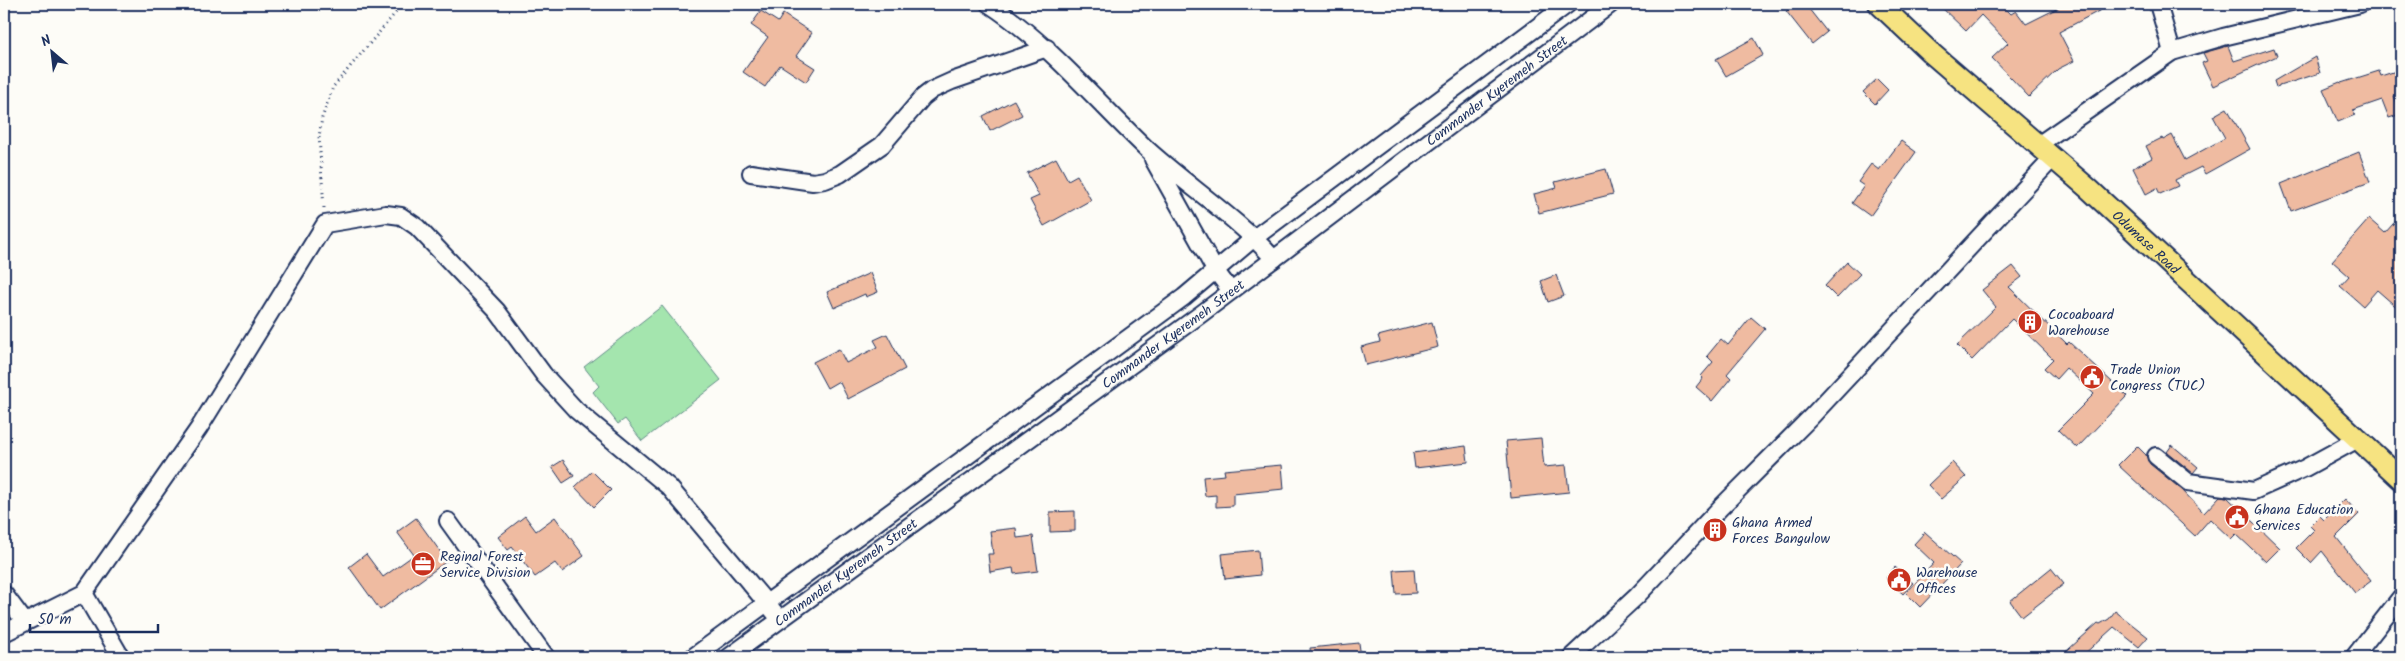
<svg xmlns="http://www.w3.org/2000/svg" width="2405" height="661" viewBox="0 0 2405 661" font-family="Kalam,sans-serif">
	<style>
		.green { fill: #a4e5ae; stroke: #608a86 }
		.building { fill: #efbba1; stroke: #1b2f5e }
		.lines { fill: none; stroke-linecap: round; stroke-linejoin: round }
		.minor-casing { stroke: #1b2f5e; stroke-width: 20 }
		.major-casing { stroke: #1b2f5e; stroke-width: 24 }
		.path { stroke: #1b2f5e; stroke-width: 3; stroke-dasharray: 1 4; stroke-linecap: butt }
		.minor { stroke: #fdfcf7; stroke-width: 16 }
		.major { stroke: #f6e381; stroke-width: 20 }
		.labels { text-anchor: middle; stroke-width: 5; stroke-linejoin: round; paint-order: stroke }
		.street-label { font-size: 14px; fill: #1b2f5e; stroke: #fdfcf7 }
		.poi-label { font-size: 14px; fill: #1b2f5e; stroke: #fdfcf7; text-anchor: start }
	</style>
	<rect width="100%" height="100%" fill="#fdfcf7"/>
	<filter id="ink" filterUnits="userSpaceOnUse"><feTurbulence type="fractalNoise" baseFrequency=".02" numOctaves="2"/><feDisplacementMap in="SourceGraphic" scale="10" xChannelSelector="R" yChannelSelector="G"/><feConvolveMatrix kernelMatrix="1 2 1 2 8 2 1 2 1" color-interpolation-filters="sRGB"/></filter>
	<g filter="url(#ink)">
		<path class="green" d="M 662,306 L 721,380 L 642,441 L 625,419 L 618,424 L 593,392 L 599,386 L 584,367 Z"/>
		<path class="building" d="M 1784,4 L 1805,4 L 1827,32 L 1812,44 L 1786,11 L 1789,10 Z
			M 1938,4 L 2001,4 L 2011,14 L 2016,11 L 2026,24 L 2066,4 L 2112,4 L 2059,32 L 2074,61 L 2058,69 L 2029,97 L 1992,58 L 2008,43 L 1981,15 L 1966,31 Z
			M 761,11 L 778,22 L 783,14 L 812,33 L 796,56 L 815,68 L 806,82 L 780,65 L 765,87 L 743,72 L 768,37 L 751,25 Z
			M 1754,38 L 1763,55 L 1726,76 L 1716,59 Z
			M 2228,46 L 2234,61 L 2274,48 L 2277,56 L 2213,86 L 2202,63 L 2207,61 L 2203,53 Z
			M 2315,57 L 2320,73 L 2276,87 L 2274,81 Z
			M 2379,71 L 2381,76 L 2396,71 L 2401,94 L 2394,96 L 2401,114 L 2389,118 L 2382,100 L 2353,110 L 2355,115 L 2338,122 L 2323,89 L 2340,82 L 2341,83 Z
			M 1877,79 L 1888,90 L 1875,104 L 1863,92 Z
			M 1014,100 L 1022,115 L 990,131 L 983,116 Z
			M 2227,108 L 2250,149 L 2205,174 L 2201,167 L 2175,180 L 2178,186 L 2160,194 L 2157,188 L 2146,194 L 2133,168 L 2152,158 L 2146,146 L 2162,138 L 2163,140 L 2172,135 L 2185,160 L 2225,138 L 2213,116 Z
			M 1901,141 L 1916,152 L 1870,216 L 1852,203 L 1864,186 L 1858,182 L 1871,164 L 1879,170 Z
			M 2359,152 L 2370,182 L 2291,211 L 2281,184 Z
			M 1056,158 L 1068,180 L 1077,175 L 1091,200 L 1044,226 L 1030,200 L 1039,196 L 1027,173 Z
			M 1606,169 L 1613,194 L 1539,213 L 1534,194 L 1557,188 L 1555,182 Z
			M 2401,215 L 2401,311 L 2377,290 L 2363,306 L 2340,286 L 2349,276 L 2332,261 L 2369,219 L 2385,233 Z
			M 1847,262 L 1860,274 L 1837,298 L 1825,286 Z
			M 2013,266 L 2022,277 L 2009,287 L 2067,344 L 2069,342 L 2127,396 L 2077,448 L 2058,430 L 2094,394 L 2066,368 L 2056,379 L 2044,368 L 2053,359 L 2012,319 L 1972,360 L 1957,345 L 1996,307 L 1982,290 Z
			M 870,273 L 878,292 L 866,297 L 865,294 L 834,308 L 827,292 Z
			M 1556,275 L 1564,296 L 1548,302 L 1541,281 Z
			M 1751,317 L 1765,329 L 1727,374 L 1731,378 L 1712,401 L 1696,387 L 1703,378 L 1701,376 L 1713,362 L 1707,356 L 1721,339 L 1728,345 Z
			M 1432,322 L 1438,347 L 1366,365 L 1361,347 L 1380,342 L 1378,336 Z
			M 887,334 L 905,369 L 848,399 L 839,381 L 827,388 L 813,362 L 839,349 L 846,363 L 878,347 L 874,340 Z
			M 1541,438 L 1544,467 L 1566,465 L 1569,492 L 1511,498 L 1506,441 Z
			M 2172,445 L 2198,467 L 2193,473 L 2167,452 Z
			M 1466,446 L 1468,462 L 1415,468 L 1413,453 Z
			M 2137,446 L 2146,455 L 2150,464 L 2182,490 L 2204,513 L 2220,496 L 2227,497 L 2280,548 L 2266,562 L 2236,534 L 2231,539 L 2210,519 L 2195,536 L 2118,465 Z
			M 563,460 L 574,476 L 563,483 L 552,467 Z
			M 1952,462 L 1966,477 L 1941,499 L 1928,485 Z
			M 1282,465 L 1284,489 L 1233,494 L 1233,506 L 1216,507 L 1216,495 L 1205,496 L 1203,477 L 1225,475 L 1224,470 Z
			M 592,471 L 611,490 L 594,507 L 575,487 Z
			M 2345,499 L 2359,514 L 2336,537 L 2371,581 L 2355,593 L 2322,551 L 2311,563 L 2296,548 L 2314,530 L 2310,526 L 2320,516 L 2324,520 Z
			M 1075,511 L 1075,531 L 1050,532 L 1050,512 Z
			M 525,516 L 536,531 L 555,517 L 584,556 L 562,572 L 555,563 L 535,577 L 512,547 L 508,550 L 498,537 Z
			M 416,518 L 447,561 L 380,610 L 349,567 L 366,554 L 383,577 L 414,555 L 397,532 Z
			M 1016,528 L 1017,538 L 1033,536 L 1038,571 L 1014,574 L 1013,568 L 990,572 L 988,554 L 993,554 L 990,531 Z
			M 1925,532 L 1961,564 L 1920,607 L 1906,593 L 1934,563 L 1914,544 Z
			M 1258,550 L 1260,575 L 1225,579 L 1222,554 Z
			M 1895,567 L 1913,583 L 1903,594 L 1886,578 Z
			M 2051,568 L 2064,584 L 2022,617 L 2010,601 Z
			M 1414,569 L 1416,593 L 1396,594 L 1394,570 Z
			M 2115,611 L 2148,637 L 2139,647 L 2114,627 L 2081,657 L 2060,657 L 2098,623 L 2100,624 L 2109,619 Z
			M 1359,643 L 1361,657 L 1311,657 L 1310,648 Z"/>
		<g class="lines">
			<defs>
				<g id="minor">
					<path d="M 989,4 C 1050,44 1095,100 1148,150 C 1189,187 1236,217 1274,259"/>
					<path d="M 2158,4 L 2172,52"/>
					<path d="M 2038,145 L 2172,52 L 2223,37 L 2360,4"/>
					<path d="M 1153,159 L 1215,270 L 1231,291"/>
					<path d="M 751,173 L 813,182 L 825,180 L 840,174 L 882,145 L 923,97 L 932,90 L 952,81 L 1047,48"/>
					<path d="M 2156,456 L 2188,482 L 2254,491 L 2305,468 L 2358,439"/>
					<path d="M 448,521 L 546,657"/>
					<path d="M 84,593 L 121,657"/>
					<path d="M 4,594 L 25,622"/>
					<path d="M 4,633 L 84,593 L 199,428 L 325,224 L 386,214 L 401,216 L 417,227 L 497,311 L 544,375 L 576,410 L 669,487 L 780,619"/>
					<path d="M 693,657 L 1184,297 L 1254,238 L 1568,4"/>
					<path id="s1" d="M 729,657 L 1201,314 L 1611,4"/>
					<path d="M 1571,657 L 1637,596 L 1721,507 L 1810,418 L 2053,158"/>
					<path d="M 2354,657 L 2401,597"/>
				</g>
				<g id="major">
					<path id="s2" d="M 1879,4 L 1930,52 L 2089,189 L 2401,479"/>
				</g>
			</defs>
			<use href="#minor" class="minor-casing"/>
			<use href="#major" class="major-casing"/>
			<path class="path" d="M 324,208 L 319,137 L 322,118 L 333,87 L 403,4"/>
			<use href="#minor" class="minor"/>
			<use href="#major" class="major"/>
		</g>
	</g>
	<defs>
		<symbol id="building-disc" viewBox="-11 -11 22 22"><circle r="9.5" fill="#c8321e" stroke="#fdfcf7"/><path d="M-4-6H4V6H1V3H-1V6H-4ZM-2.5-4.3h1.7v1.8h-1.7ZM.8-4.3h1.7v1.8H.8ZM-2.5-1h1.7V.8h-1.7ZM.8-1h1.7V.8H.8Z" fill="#fff"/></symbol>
		<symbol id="civic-disc" viewBox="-11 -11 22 22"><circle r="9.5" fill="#c8321e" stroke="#fdfcf7"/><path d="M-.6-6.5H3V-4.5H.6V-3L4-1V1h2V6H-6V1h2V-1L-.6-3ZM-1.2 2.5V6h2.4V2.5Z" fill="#fff"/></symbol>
		<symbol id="office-disc" viewBox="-11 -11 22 22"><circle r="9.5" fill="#c8321e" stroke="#fdfcf7"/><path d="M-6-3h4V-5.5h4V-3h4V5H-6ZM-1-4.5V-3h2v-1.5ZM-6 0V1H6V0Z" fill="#fff"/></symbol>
	</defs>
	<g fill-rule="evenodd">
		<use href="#building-disc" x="2016" y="308" width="28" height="28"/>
		<use href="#civic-disc" x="2078" y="363" width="28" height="28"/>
		<use href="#civic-disc" x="2223" y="503" width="28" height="28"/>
		<use href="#building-disc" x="1701" y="516" width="28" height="28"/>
		<use href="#office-disc" x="409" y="550" width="28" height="28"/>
		<use href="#civic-disc" x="1885" y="566" width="28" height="28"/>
	</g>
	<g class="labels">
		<g class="street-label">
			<text dy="5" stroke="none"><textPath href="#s1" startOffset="954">Commander Kyeremeh Street</textPath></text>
			<text dy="5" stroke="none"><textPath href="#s2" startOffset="358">Odumase Road</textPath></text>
			<text dy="5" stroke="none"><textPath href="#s1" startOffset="549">Commander Kyeremeh Street</textPath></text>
			<text dy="5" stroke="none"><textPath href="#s1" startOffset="144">Commander Kyeremeh Street</textPath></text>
		</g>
		<g class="poi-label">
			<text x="2048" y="319">Cocoaboard<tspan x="2048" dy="16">Warehouse</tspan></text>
			<text x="2110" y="374">Trade Union<tspan x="2110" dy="16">Congress (TUC)</tspan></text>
			<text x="2254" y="514">Ghana Education<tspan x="2254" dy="16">Services</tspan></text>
			<text x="1732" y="527">Ghana Armed<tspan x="1732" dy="16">Forces Bangulow</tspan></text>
			<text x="440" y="561">Reginal Forest<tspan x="440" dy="16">Service Division</tspan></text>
			<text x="1916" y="577">Warehouse<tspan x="1916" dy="16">Offices</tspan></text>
		</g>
	</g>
	<rect width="2405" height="661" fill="none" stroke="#fdfcf7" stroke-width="20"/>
	<rect x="10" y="10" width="2385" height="641" fill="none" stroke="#1b2f5e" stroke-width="2" filter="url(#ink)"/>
	<g transform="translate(52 52) rotate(332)" stroke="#fdfcf7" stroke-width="4" paint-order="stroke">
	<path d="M0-4L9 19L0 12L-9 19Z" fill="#1b2f5e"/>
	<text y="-8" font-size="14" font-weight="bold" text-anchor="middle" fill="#1b2f5e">N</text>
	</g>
	<path d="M30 624v8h128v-8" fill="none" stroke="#1b2f5e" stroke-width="2.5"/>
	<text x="38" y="624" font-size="15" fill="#1b2f5e" stroke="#fdfcf7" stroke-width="4" paint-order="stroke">50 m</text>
</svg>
